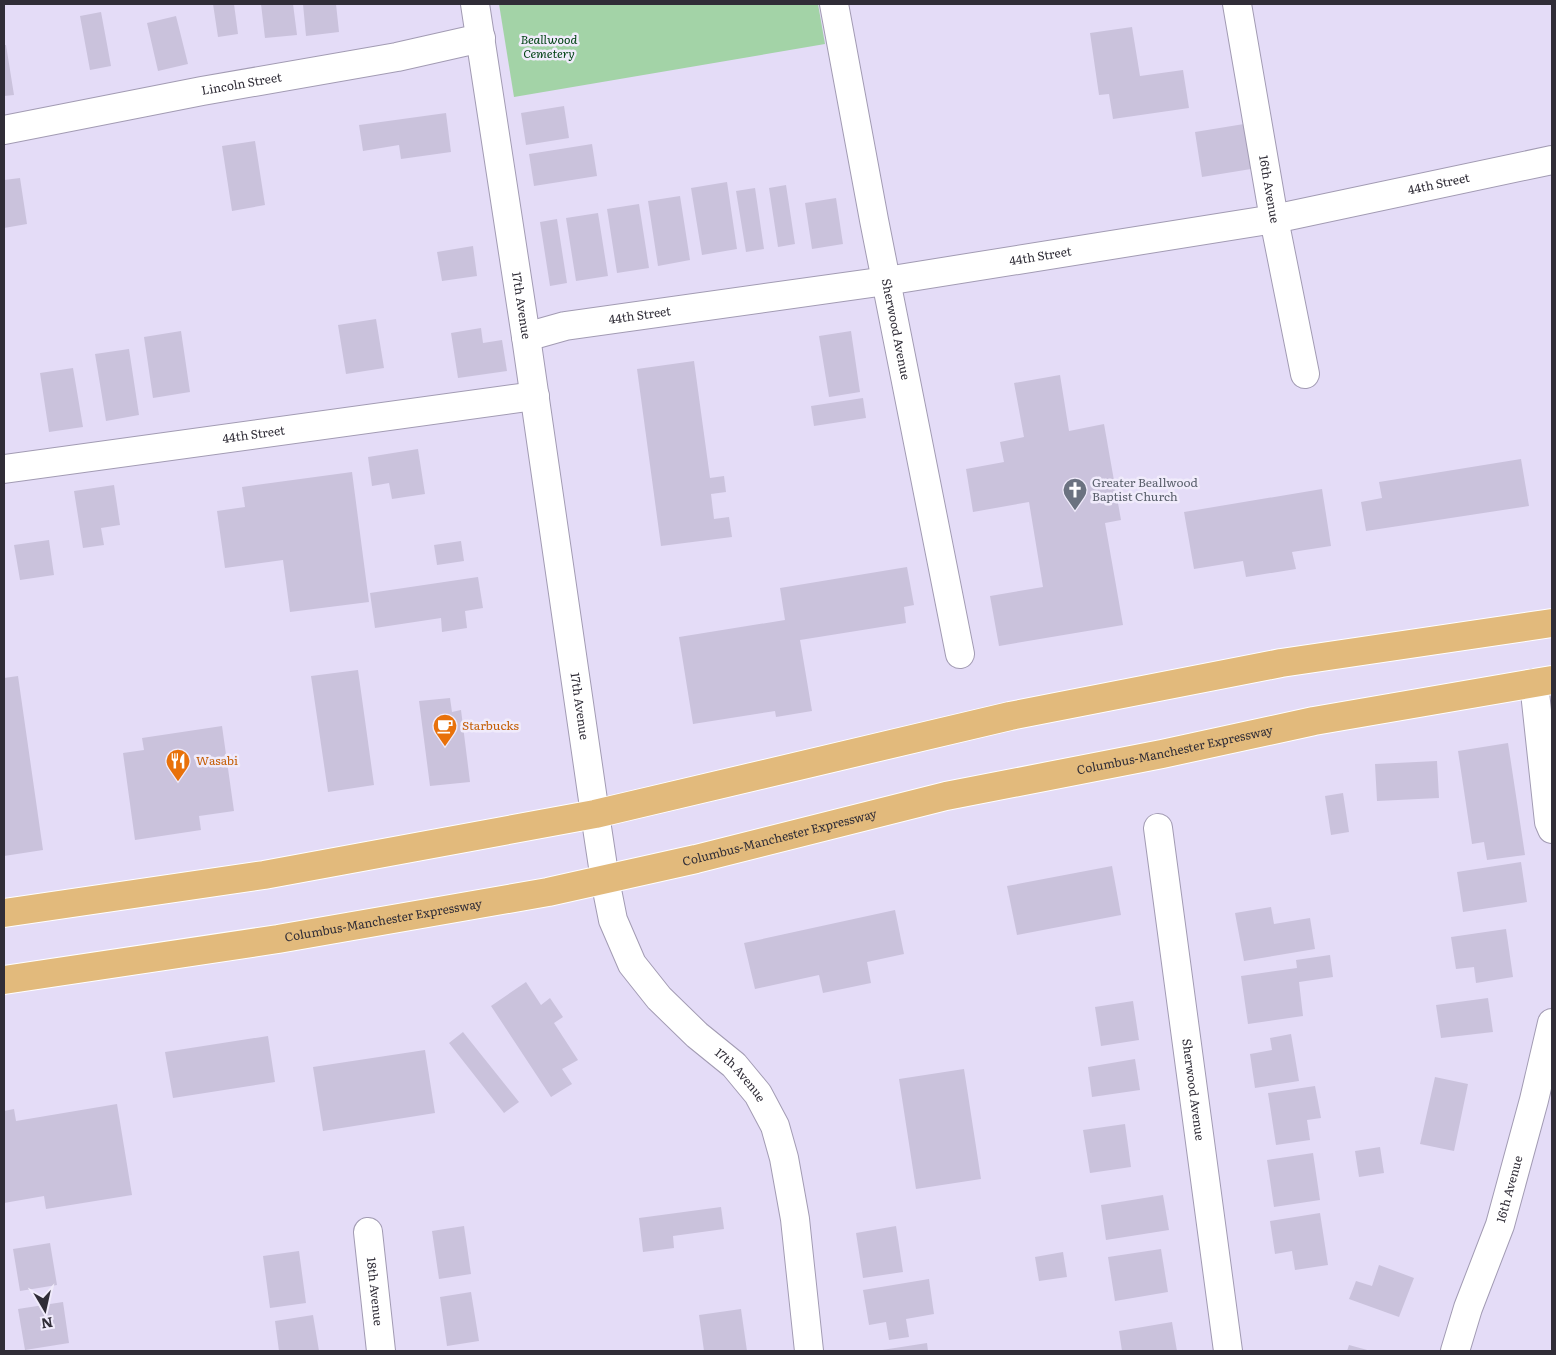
<svg xmlns="http://www.w3.org/2000/svg" width="1556" height="1355" viewBox="0 0 1556 1355" font-family="Literata,serif">
	<style>
		.green { fill: #a3d3a7 }
		.building { fill: #cac2dc }
		.lines { fill: none; stroke-linecap: round; stroke-linejoin: round }
		.minor-casing { stroke: #a29bb3; stroke-width: 30 }
		.major-casing { stroke: #fff; stroke-width: 30 }
		.minor { stroke: #fff; stroke-width: 28 }
		.major { stroke: #e2ba7c; stroke-width: 28 }
		.labels { text-anchor: middle; stroke-width: 5; stroke-linejoin: round; paint-order: stroke }
		.park-label { font-size: 12px; font-style: italic; fill: #004213; stroke: #f0ebfb }
		.street-label { font-size: 12px; fill: #302d37; stroke: #f0ebfb }
		.worship-label { font-size: 12px; fill: #5b616d; stroke: #f0ebfb; text-anchor: start }
		.food-label { font-size: 12px; fill: #c56008; stroke: #f0ebfb; text-anchor: start }
	</style>
	<rect width="100%" height="100%" fill="#e4dcf7"/>
	<path class="green" d="M 499,4 L 818,4 L 825,44 L 514,97 Z"/>
	<path class="building" d="M 213,4 L 234,4 L 238,34 L 218,37 Z
		M 261,4 L 293,4 L 297,35 L 265,38 Z
		M 303,4 L 336,4 L 339,32 L 306,36 Z
		M 101,12 L 111,66 L 90,70 L 80,16 Z
		M 176,16 L 188,64 L 158,71 L 147,23 Z
		M 1132,27 L 1140,76 L 1183,70 L 1189,108 L 1113,119 L 1109,94 L 1099,95 L 1090,33 Z
		M 4,45 L 6,45 L 14,95 L 4,96 Z
		M 564,106 L 569,138 L 526,145 L 521,113 Z
		M 446,113 L 451,152 L 401,159 L 399,145 L 363,151 L 359,125 Z
		M 1244,124 L 1251,169 L 1202,177 L 1195,132 Z
		M 255,141 L 265,205 L 232,211 L 222,146 Z
		M 592,144 L 597,176 L 534,186 L 529,154 Z
		M 20,178 L 27,224 L 4,228 L 4,180 Z
		M 727,182 L 737,249 L 702,255 L 691,188 Z
		M 786,185 L 795,244 L 778,247 L 769,188 Z
		M 755,188 L 764,249 L 746,252 L 736,191 Z
		M 680,196 L 690,260 L 658,266 L 648,201 Z
		M 836,198 L 843,244 L 812,249 L 805,203 Z
		M 639,204 L 649,268 L 617,273 L 607,209 Z
		M 598,213 L 608,276 L 576,281 L 566,218 Z
		M 557,219 L 567,283 L 550,286 L 540,222 Z
		M 473,246 L 477,276 L 442,281 L 437,252 Z
		M 376,319 L 384,368 L 346,374 L 338,325 Z
		M 481,328 L 483,343 L 502,340 L 507,371 L 458,378 L 451,333 Z
		M 181,331 L 190,392 L 153,398 L 144,337 Z
		M 851,331 L 860,392 L 829,397 L 819,336 Z
		M 129,349 L 139,415 L 106,421 L 95,354 Z
		M 694,361 L 710,478 L 724,476 L 726,492 L 711,494 L 714,519 L 729,517 L 732,537 L 661,546 L 637,369 Z
		M 73,368 L 83,427 L 49,432 L 40,373 Z
		M 1060,375 L 1069,431 L 1104,424 L 1121,520 L 1105,523 L 1123,625 L 999,646 L 990,596 L 1043,587 L 1029,502 L 973,512 L 966,469 L 1004,462 L 1000,442 L 1024,437 L 1014,383 Z
		M 863,398 L 866,418 L 814,426 L 811,406 Z
		M 418,449 L 425,494 L 392,499 L 389,483 L 372,486 L 368,457 Z
		M 1521,459 L 1529,506 L 1366,531 L 1361,502 L 1382,498 L 1379,482 Z
		M 352,472 L 369,602 L 290,612 L 283,560 L 225,568 L 217,511 L 245,507 L 242,487 Z
		M 114,485 L 120,525 L 101,528 L 104,545 L 83,548 L 74,491 Z
		M 1322,489 L 1331,546 L 1292,552 L 1296,569 L 1246,577 L 1243,561 L 1194,569 L 1184,512 Z
		M 49,540 L 54,575 L 20,580 L 14,545 Z
		M 461,541 L 464,561 L 437,565 L 434,545 Z
		M 907,567 L 914,605 L 904,607 L 906,623 L 800,640 L 812,711 L 776,717 L 775,711 L 693,724 L 679,637 L 785,620 L 780,588 Z
		M 478,577 L 483,608 L 465,611 L 467,628 L 442,632 L 441,618 L 375,628 L 370,593 Z
		M 358,670 L 374,785 L 328,792 L 311,676 Z
		M 18,676 L 43,850 L 4,856 L 4,678 Z
		M 450,698 L 452,712 L 461,710 L 470,782 L 430,786 L 419,701 Z
		M 222,726 L 234,811 L 199,816 L 201,830 L 135,840 L 123,753 L 144,750 L 142,738 Z
		M 1508,743 L 1525,855 L 1487,860 L 1484,842 L 1472,844 L 1458,751 Z
		M 1437,761 L 1439,798 L 1377,801 L 1375,764 Z
		M 1343,793 L 1349,832 L 1331,835 L 1325,796 Z
		M 1521,862 L 1527,902 L 1463,912 L 1457,872 Z
		M 1112,866 L 1121,915 L 1017,935 L 1007,886 Z
		M 1271,907 L 1274,924 L 1310,918 L 1315,949 L 1244,961 L 1235,913 Z
		M 895,910 L 904,954 L 867,962 L 871,983 L 823,993 L 819,975 L 755,989 L 744,943 Z
		M 1506,929 L 1513,977 L 1476,983 L 1474,967 L 1456,969 L 1451,937 Z
		M 1330,955 L 1333,977 L 1299,982 L 1303,1016 L 1248,1024 L 1241,976 L 1297,968 L 1296,960 Z
		M 526,982 L 541,1005 L 550,998 L 563,1017 L 554,1023 L 578,1060 L 562,1069 L 572,1084 L 551,1097 L 491,1006 Z
		M 1488,998 L 1493,1032 L 1441,1038 L 1436,1005 Z
		M 1133,1001 L 1139,1040 L 1101,1046 L 1095,1007 Z
		M 463,1032 L 519,1102 L 504,1113 L 449,1043 Z
		M 1291,1034 L 1299,1081 L 1255,1088 L 1250,1054 L 1272,1050 L 1270,1038 Z
		M 268,1036 L 275,1082 L 173,1098 L 165,1052 Z
		M 425,1050 L 435,1113 L 323,1131 L 313,1067 Z
		M 1135,1059 L 1140,1090 L 1092,1097 L 1088,1067 Z
		M 964,1069 L 981,1179 L 916,1189 L 899,1079 Z
		M 1435,1077 L 1468,1084 L 1454,1151 L 1420,1144 Z
		M 1315,1086 L 1321,1118 L 1307,1120 L 1310,1140 L 1276,1145 L 1268,1093 Z
		M 117,1104 L 132,1195 L 46,1209 L 44,1196 L 4,1203 L 4,1111 L 14,1109 L 16,1121 Z
		M 1125,1124 L 1131,1167 L 1090,1173 L 1083,1130 Z
		M 1380,1147 L 1384,1173 L 1359,1177 L 1355,1151 Z
		M 1313,1153 L 1320,1200 L 1274,1207 L 1267,1160 Z
		M 1163,1195 L 1169,1230 L 1106,1240 L 1101,1205 Z
		M 721,1207 L 724,1229 L 673,1236 L 674,1248 L 643,1252 L 639,1218 Z
		M 1320,1213 L 1328,1265 L 1295,1270 L 1292,1251 L 1275,1254 L 1270,1221 Z
		M 464,1226 L 471,1274 L 439,1279 L 432,1231 Z
		M 896,1226 L 903,1272 L 863,1278 L 856,1233 Z
		M 50,1243 L 57,1285 L 20,1291 L 13,1249 Z
		M 1161,1249 L 1168,1292 L 1115,1301 L 1108,1257 Z
		M 299,1251 L 306,1303 L 270,1308 L 263,1256 Z
		M 1063,1252 L 1067,1277 L 1039,1281 L 1035,1257 Z
		M 1379,1265 L 1414,1278 L 1399,1317 L 1349,1299 L 1356,1281 L 1372,1286 Z
		M 929,1279 L 934,1314 L 906,1319 L 909,1337 L 889,1340 L 886,1322 L 869,1325 L 863,1290 Z
		M 471,1292 L 479,1341 L 447,1346 L 440,1297 Z
		M 63,1302 L 69,1343 L 25,1350 L 18,1309 Z
		M 741,1309 L 747,1351 L 704,1351 L 699,1315 Z
		M 313,1315 L 319,1351 L 279,1351 L 275,1321 Z
		M 1172,1322 L 1177,1351 L 1122,1351 L 1119,1331 Z
		M 927,1343 L 928,1351 L 882,1351 L 882,1350 Z
		M 1349,1345 L 1371,1351 L 1347,1351 Z"/>
	<g class="lines">
		<defs>
			<g id="minor">
				<path id="s1" d="M 475,4 L 526,337 L 595,814 L 605,880 L 613,920 L 632,964 L 659,998 L 697,1035 L 734,1065 L 758,1094 L 775,1126 L 784,1158 L 795,1219 L 809,1351"/>
				<path id="s2" d="M 834,4 L 874,220 L 960,654"/>
				<path id="s3" d="M 1237,4 L 1274,219 L 1305,374"/>
				<path id="s4" d="M 4,130 L 202,91 L 397,57 L 481,38"/>
				<path id="s5" d="M 526,337 L 565,326 L 886,281 L 1274,219 L 1552,160"/>
				<path id="s6" d="M 4,469 L 535,396"/>
				<path d="M 1534,683 L 1549,822 L 1552,829"/>
				<path id="s7" d="M 1158,828 L 1228,1351"/>
				<path id="s8" d="M 368,1232 L 381,1351"/>
				<path id="s9" d="M 1455,1351 L 1468,1308 L 1500,1225 L 1534,1100 L 1552,1023"/>
			</g>
			<g id="major">
				<path d="M 4,913 L 264,875 L 595,814 L 1010,716 L 1281,663 L 1552,623"/>
				<path id="s10" d="M 4,980 L 278,939 L 548,892 L 696,859 L 946,796 L 1162,754 L 1314,721 L 1552,680"/>
			</g>
		</defs>
		<use href="#minor" class="minor-casing"/>
		<use href="#major" class="major-casing"/>
		<use href="#minor" class="minor"/>
		<use href="#major" class="major"/>
	</g>
	<defs>
		<symbol id="church-pin" viewBox="-11 -11 22 30"><path d="M0 17L-7.5 6A9.5 9.5 0 1 1 7.5 6Z" fill="#6b7280" stroke="#f0ebfb"/><path d="M-1.2-6h2.4v3.5h3.3v2.4h-3.3V6h-2.4V-.1h-3.3v-2.4h3.3Z" fill="#fff"/></symbol>
		<symbol id="cafe-pin" viewBox="-11 -11 22 30"><path d="M0 17L-7.5 6A9.5 9.5 0 1 1 7.5 6Z" fill="#e8710a" stroke="#f0ebfb"/><path d="M-5.5-4.5H6V0H3Q3 3.5 0 3.5H-2.5Q-5.5 3.5-5.5 0ZM3-3.2v2h1.7v-2ZM-6 4.5H4V6H-6Z" fill="#fff"/></symbol>
		<symbol id="restaurant-pin" viewBox="-11 -11 22 30"><path d="M0 17L-7.5 6A9.5 9.5 0 1 1 7.5 6Z" fill="#e8710a" stroke="#f0ebfb"/><path d="M-5-6h1v4h1v-4h1v4h1v-4h1v5L-1.5 .5V6h-2V.5L-5-1ZM5-6V6H3V1.5H1.5Q1.5-4 5-6Z" fill="#fff"/></symbol>
	</defs>
	<g fill-rule="evenodd">
		<use href="#church-pin" x="1061" y="476" width="28" height="38"/>
		<use href="#cafe-pin" x="431" y="712" width="28" height="38"/>
		<use href="#restaurant-pin" x="164" y="747" width="28" height="38"/>
	</g>
	<g class="labels">
		<g class="park-label">
			<text x="549" y="44">Beallwood<tspan x="549" dy="14">Cemetery</tspan></text>
		</g>
		<g class="street-label">
			<text dy="4" stroke="none"><textPath href="#s4" startOffset="242">Lincoln Street</textPath></text>
			<text dy="4" stroke="none"><textPath href="#s5" startOffset="926">44th Street</textPath></text>
			<text dy="4" stroke="none"><textPath href="#s3" startOffset="188">16th Avenue</textPath></text>
			<text dy="4" stroke="none"><textPath href="#s5" startOffset="521">44th Street</textPath></text>
			<text dy="4" stroke="none"><textPath href="#s1" startOffset="305">17th Avenue</textPath></text>
			<text dy="4" stroke="none"><textPath href="#s5" startOffset="116">44th Street</textPath></text>
			<text dy="4" stroke="none"><textPath href="#s2" startOffset="331">Sherwood Avenue</textPath></text>
			<text dy="4" stroke="none"><textPath href="#s6" startOffset="252">44th Street</textPath></text>
			<text dy="4" stroke="none"><textPath href="#s1" startOffset="710">17th Avenue</textPath></text>
			<text dy="4" stroke="none"><textPath href="#s10" startOffset="1194">Columbus-Manchester Expressway</textPath></text>
			<text dy="4" stroke="none"><textPath href="#s10" startOffset="789">Columbus-Manchester Expressway</textPath></text>
			<text dy="4" stroke="none"><textPath href="#s10" startOffset="384">Columbus-Manchester Expressway</textPath></text>
			<text dy="4" stroke="none"><textPath href="#s1" startOffset="1130">17th Avenue</textPath></text>
			<text dy="4" stroke="none"><textPath href="#s7" startOffset="264">Sherwood Avenue</textPath></text>
			<text dy="4" stroke="none"><textPath href="#s9" startOffset="171">16th Avenue</textPath></text>
			<text dy="4" stroke="none"><textPath href="#s8" startOffset="60">18th Avenue</textPath></text>
		</g>
		<g class="worship-label">
			<text x="1092" y="487">Greater Beallwood<tspan x="1092" dy="14">Baptist Church</tspan></text>
		</g>
		<g class="food-label">
			<text x="462" y="730">Starbucks</text>
			<text x="196" y="765">Wasabi</text>
		</g>
	</g>
	<rect width="1556" height="1355" fill="none" stroke="#302d37" stroke-width="10"/>
	<g transform="translate(45 1310) rotate(171)" stroke="#f0ebfb" stroke-width="4" paint-order="stroke">
	<path d="M0-4L9 19L0 12L-9 19Z" fill="#302d37"/>
	<text y="-8" font-size="14" font-weight="bold" text-anchor="middle" fill="#302d37">N</text>
	</g>
</svg>
